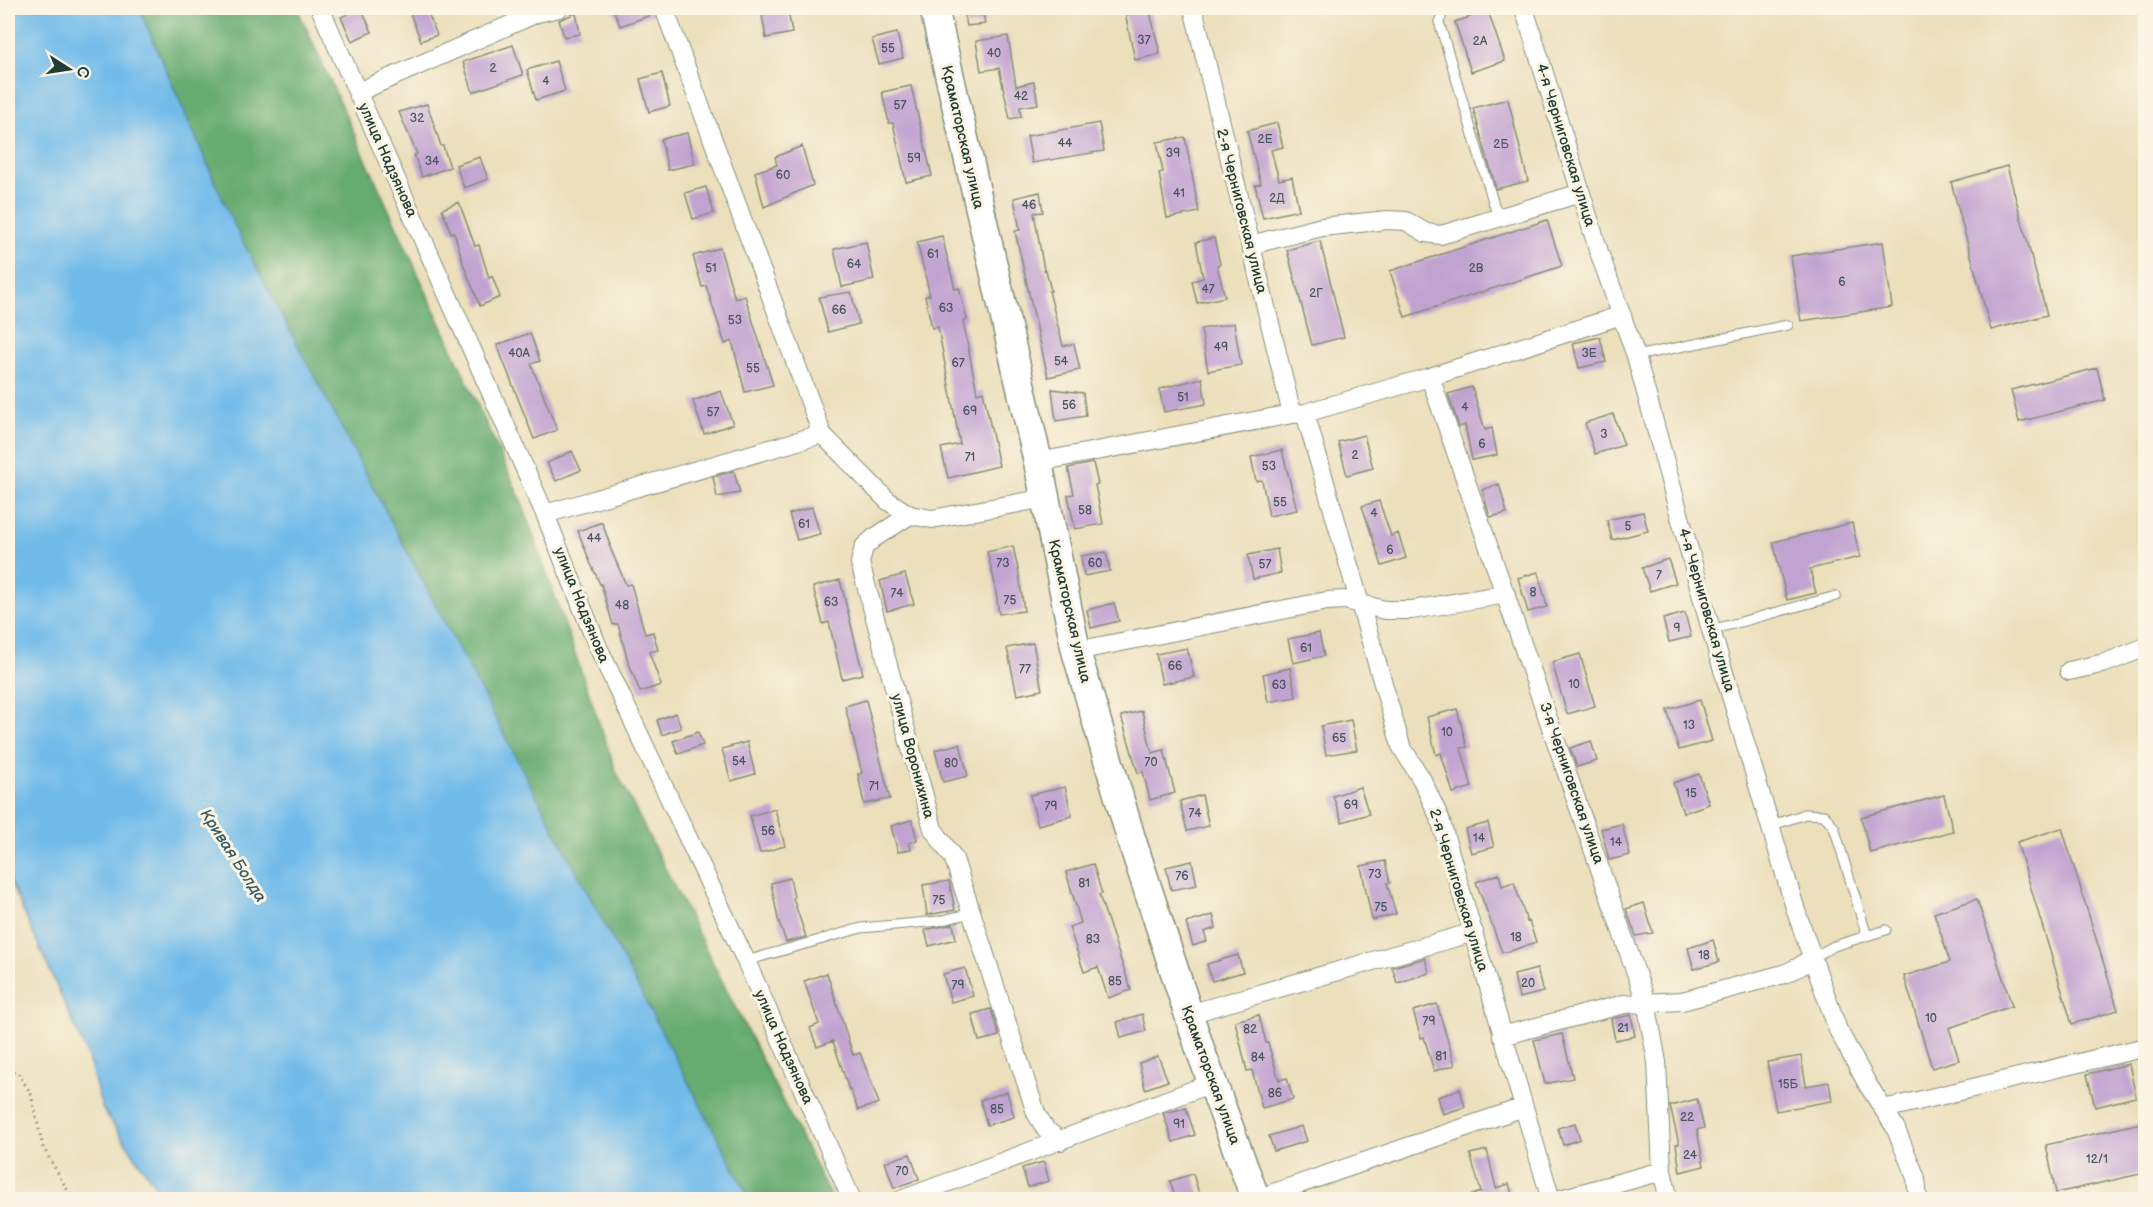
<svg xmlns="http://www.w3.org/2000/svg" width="2153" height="1207" viewBox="0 0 2153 1207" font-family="'Balsamiq Sans',sans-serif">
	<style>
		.forest { fill: #66ab70; stroke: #427452; stroke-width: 1.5 }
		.water { fill: #71bbea; stroke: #487c8f; stroke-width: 1.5 }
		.building { fill: #c1a3d1 }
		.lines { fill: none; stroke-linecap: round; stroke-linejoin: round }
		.lane-casing { stroke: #858e78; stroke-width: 11 }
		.street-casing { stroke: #858e78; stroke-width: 20 }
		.primary-casing { stroke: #858e78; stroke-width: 31 }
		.path { stroke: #858e78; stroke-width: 3; stroke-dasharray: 1.5 4.5; stroke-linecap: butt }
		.lane { stroke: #fff; stroke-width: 9 }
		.street { stroke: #fff; stroke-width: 18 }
		.primary { stroke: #fff; stroke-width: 28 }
		.labels { text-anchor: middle; stroke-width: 6; stroke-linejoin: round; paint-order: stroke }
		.number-label { font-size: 12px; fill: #48565b }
		.street-label { font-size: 15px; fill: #1f3d34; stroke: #fcf5e5 }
		.water-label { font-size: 16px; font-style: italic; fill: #345c62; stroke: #fcf5e5 }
	</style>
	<rect width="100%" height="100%" fill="#fcf5e5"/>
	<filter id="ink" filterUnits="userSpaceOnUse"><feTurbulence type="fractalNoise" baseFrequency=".0167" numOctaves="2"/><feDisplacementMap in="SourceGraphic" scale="12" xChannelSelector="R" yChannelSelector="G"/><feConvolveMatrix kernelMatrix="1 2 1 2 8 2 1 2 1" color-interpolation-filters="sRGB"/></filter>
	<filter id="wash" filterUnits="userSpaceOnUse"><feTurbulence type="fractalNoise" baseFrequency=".008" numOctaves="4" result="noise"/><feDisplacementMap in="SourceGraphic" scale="24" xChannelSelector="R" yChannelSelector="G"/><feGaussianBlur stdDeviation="1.35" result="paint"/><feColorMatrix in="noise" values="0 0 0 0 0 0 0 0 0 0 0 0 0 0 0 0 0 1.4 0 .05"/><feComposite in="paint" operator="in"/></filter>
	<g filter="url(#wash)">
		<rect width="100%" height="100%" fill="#ebdfbc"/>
		<path class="forest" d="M 139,8 L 297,8 L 521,500 L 616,771 L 832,1199 L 750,1199 L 233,223 Z"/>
		<path class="water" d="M 8,8 L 139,8 L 233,223 L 750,1199 L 164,1199 L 102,1108 L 87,1054 L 8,877 Z"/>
		<g id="blocks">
			<path class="building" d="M 361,8 L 372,32 L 352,41 L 341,17 Z
				M 408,8 L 426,8 L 437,35 L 421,41 Z
				M 613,8 L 653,8 L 654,14 L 620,26 Z
				M 963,8 L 982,8 L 985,24 L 967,26 Z
				M 1124,8 L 1149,8 L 1160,54 L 1135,60 Z
				M 788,10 L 792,33 L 766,38 L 762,15 Z
				M 1488,11 L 1505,61 L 1471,72 L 1455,22 Z
				M 576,13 L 580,34 L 564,37 L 559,20 Z
				M 897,33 L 903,58 L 879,64 L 872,39 Z
				M 1008,36 L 1016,86 L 1034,82 L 1038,104 L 1020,107 L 1021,117 L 1010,119 L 999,68 L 981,71 L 976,41 Z
				M 513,45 L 523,75 L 473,92 L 463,62 Z
				M 556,61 L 565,91 L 536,100 L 527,70 Z
				M 662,73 L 670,106 L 649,112 L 640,79 Z
				M 911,86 L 932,176 L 906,182 L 893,123 L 889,123 L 882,92 Z
				M 1508,99 L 1528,181 L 1496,189 L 1473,108 Z
				M 427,104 L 441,146 L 443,146 L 450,167 L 422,177 L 414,155 L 417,154 L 399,112 Z
				M 1099,123 L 1104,151 L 1032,163 L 1027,136 Z
				M 1277,123 L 1283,147 L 1271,150 L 1279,180 L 1292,177 L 1299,210 L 1263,218 L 1255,185 L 1261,184 L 1247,131 Z
				M 687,133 L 695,164 L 668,170 L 661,139 Z
				M 1185,137 L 1199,212 L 1167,218 L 1159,173 L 1163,172 L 1157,142 Z
				M 802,146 L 813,185 L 764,207 L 755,172 L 777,165 L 775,157 Z
				M 480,157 L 488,179 L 464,188 L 456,165 Z
				M 2007,166 L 2047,315 L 1991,330 L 1951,182 Z
				M 706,187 L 714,213 L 693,219 L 685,193 Z
				M 1040,192 L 1043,212 L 1034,213 L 1044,270 L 1046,270 L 1051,291 L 1049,291 L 1063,346 L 1074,344 L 1080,370 L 1048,377 L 1015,231 L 1020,230 L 1014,198 Z
				M 459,202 L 475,246 L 479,245 L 489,278 L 492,276 L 500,297 L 480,306 L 464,266 L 454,232 L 451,233 L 442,209 Z
				M 1547,220 L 1562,266 L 1405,317 L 1390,271 Z
				M 942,236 L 955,289 L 959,288 L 967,320 L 963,321 L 977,393 L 983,391 L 999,466 L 948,478 L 941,448 L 960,444 L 938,327 L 932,328 L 925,296 L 930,295 L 917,242 Z
				M 1214,238 L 1220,264 L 1217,265 L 1225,297 L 1197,303 L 1192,281 L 1203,278 L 1196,242 Z
				M 1320,241 L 1344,337 L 1312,345 L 1287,250 Z
				M 866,242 L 874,280 L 842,287 L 834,249 Z
				M 1883,242 L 1892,307 L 1801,321 L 1791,256 Z
				M 720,248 L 735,299 L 745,296 L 773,385 L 745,392 L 732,341 L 725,344 L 706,286 L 702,287 L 693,256 Z
				M 851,292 L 859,324 L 828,332 L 819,297 Z
				M 1234,323 L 1241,365 L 1208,371 L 1201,329 Z
				M 530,333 L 540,361 L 531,364 L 557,430 L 534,439 L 497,345 Z
				M 1600,337 L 1606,362 L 1579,368 L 1573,343 Z
				M 2097,368 L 2105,400 L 2019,422 L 2011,390 Z
				M 1202,378 L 1206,404 L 1164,412 L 1159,389 Z
				M 1472,387 L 1485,430 L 1492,428 L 1497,455 L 1472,460 L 1465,425 L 1459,427 L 1448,394 Z
				M 1052,389 L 1083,393 L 1086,416 L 1056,421 Z
				M 721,391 L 733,424 L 704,434 L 693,401 Z
				M 1613,414 L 1624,445 L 1595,454 L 1585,423 Z
				M 1364,435 L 1373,468 L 1347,475 L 1338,442 Z
				M 1282,450 L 1297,510 L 1269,516 L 1262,480 L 1256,481 L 1251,457 Z
				M 572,451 L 581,470 L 556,481 L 547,463 Z
				M 1093,463 L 1098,484 L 1095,485 L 1103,524 L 1075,529 L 1068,495 L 1074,494 L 1068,468 Z
				M 734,471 L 740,493 L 717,497 L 713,477 Z
				M 1499,484 L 1507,513 L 1490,517 L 1482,490 Z
				M 1379,501 L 1391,536 L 1398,533 L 1406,558 L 1382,566 L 1362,506 Z
				M 812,507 L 820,534 L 797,540 L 789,514 Z
				M 1643,512 L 1648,531 L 1612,540 L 1607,520 Z
				M 602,522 L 610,545 L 609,545 L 626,585 L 631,584 L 645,634 L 653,632 L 658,650 L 649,652 L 661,685 L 640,692 L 627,658 L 618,624 L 613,625 L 601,584 L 600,584 L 590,562 L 578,531 Z
				M 1852,523 L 1860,557 L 1810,569 L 1816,593 L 1787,600 L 1773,542 Z
				M 1013,546 L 1019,574 L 1024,611 L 999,614 L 994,579 L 987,552 Z
				M 1277,549 L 1281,573 L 1253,579 L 1248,555 Z
				M 1106,552 L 1110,571 L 1084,576 L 1081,556 Z
				M 1668,559 L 1676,583 L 1650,591 L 1642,568 Z
				M 1538,572 L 1547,607 L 1528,612 L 1518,578 Z
				M 905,574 L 914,604 L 887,611 L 880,581 Z
				M 840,580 L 863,674 L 842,679 L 829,622 L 823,624 L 813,587 Z
				M 1114,603 L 1119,621 L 1091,628 L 1087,610 Z
				M 1685,613 L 1691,637 L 1669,642 L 1663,619 Z
				M 1319,633 L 1324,656 L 1293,663 L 1288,639 Z
				M 1033,643 L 1042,690 L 1017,695 L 1007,648 Z
				M 1187,648 L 1194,677 L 1162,684 L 1156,654 Z
				M 1580,654 L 1595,706 L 1567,714 L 1552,662 Z
				M 1290,668 L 1296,697 L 1268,702 L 1263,674 Z
				M 866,700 L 890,799 L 864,804 L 858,774 L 862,773 L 845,706 Z
				M 1700,700 L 1712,741 L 1679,750 L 1667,710 Z
				M 1457,709 L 1467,747 L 1461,748 L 1472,787 L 1453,793 L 1441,753 L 1436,755 L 1427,717 Z
				M 1142,711 L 1152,753 L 1164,750 L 1175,793 L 1150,800 L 1143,772 L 1138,773 L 1121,716 Z
				M 676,713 L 681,728 L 662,735 L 657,720 Z
				M 1351,720 L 1357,750 L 1326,755 L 1321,726 Z
				M 698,732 L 703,745 L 678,754 L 673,741 Z
				M 1591,741 L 1597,761 L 1577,767 L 1570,748 Z
				M 747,742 L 755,774 L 731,781 L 722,749 Z
				M 960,744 L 968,776 L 943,782 L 935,750 Z
				M 1699,774 L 1709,804 L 1683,813 L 1673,783 Z
				M 1065,787 L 1072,816 L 1038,825 L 1030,795 Z
				M 1360,787 L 1369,814 L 1342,822 L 1333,796 Z
				M 1202,795 L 1209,826 L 1187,831 L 1180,801 Z
				M 1944,795 L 1953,831 L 1870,853 L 1861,817 Z
				M 775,809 L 785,846 L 760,853 L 750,816 Z
				M 912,820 L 917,840 L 909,843 L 911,849 L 898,852 L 891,826 Z
				M 1488,823 L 1494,847 L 1471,853 L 1465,829 Z
				M 1622,824 L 1630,855 L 1609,860 L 1601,829 Z
				M 2062,828 L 2118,1010 L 2072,1024 L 2017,842 Z
				M 1192,861 L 1197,885 L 1171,890 L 1166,867 Z
				M 1385,861 L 1390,883 L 1387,883 L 1396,914 L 1372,920 L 1361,866 Z
				M 1093,864 L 1102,894 L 1099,895 L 1131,990 L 1108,998 L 1098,967 L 1084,972 L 1069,927 L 1081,923 L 1066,872 Z
				M 1499,874 L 1502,886 L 1514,882 L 1527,922 L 1529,921 L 1536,942 L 1508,952 L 1502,952 L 1476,882 Z
				M 790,878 L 794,897 L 793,898 L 806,937 L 786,942 L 778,919 L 771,883 Z
				M 949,881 L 955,910 L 927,915 L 923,885 Z
				M 1977,899 L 2012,1006 L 1949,1028 L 1959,1060 L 1932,1068 L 1904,976 L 1950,962 L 1934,913 Z
				M 1644,903 L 1653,933 L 1636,936 L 1626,909 Z
				M 1213,915 L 1216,928 L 1204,932 L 1207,941 L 1193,946 L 1186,923 Z
				M 953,924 L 956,939 L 929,946 L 925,930 Z
				M 1713,940 L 1719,962 L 1694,969 L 1688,948 Z
				M 1238,955 L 1243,972 L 1212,981 L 1207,964 Z
				M 1425,958 L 1429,973 L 1397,983 L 1392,967 Z
				M 965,968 L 973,996 L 951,1002 L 943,974 Z
				M 1537,969 L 1543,992 L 1519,998 L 1514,975 Z
				M 827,973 L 853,1055 L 860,1053 L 879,1103 L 858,1110 L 850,1089 L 849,1090 L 833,1041 L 817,1047 L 810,1028 L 819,1024 L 804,981 Z
				M 1437,1004 L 1455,1065 L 1434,1071 L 1424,1037 L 1421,1038 L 1413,1011 Z
				M 991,1009 L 999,1036 L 979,1041 L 972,1014 Z
				M 1142,1014 L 1146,1031 L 1121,1038 L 1117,1022 Z
				M 1259,1015 L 1266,1043 L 1268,1043 L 1279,1080 L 1287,1078 L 1293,1099 L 1262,1108 L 1252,1070 L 1247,1071 L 1235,1021 Z
				M 1631,1015 L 1635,1036 L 1615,1040 L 1611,1019 Z
				M 1562,1034 L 1573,1078 L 1545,1084 L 1534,1040 Z
				M 1158,1056 L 1168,1081 L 1145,1089 L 1139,1063 Z
				M 1801,1056 L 1806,1086 L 1829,1082 L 1832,1101 L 1776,1111 L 1767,1062 Z
				M 2129,1064 L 2136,1097 L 2095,1107 L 2087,1074 Z
				M 1460,1089 L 1465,1107 L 1443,1114 L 1438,1097 Z
				M 1007,1092 L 1014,1117 L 987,1125 L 980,1100 Z
				M 1697,1099 L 1704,1128 L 1697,1130 L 1704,1166 L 1680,1172 L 1676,1144 L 1679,1144 L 1670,1106 Z
				M 1186,1108 L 1195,1135 L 1173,1142 L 1163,1113 Z
				M 2145,1122 L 2145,1173 L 2056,1193 L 2046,1145 Z
				M 1575,1123 L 1580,1139 L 1563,1145 L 1558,1128 Z
				M 1302,1126 L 1307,1141 L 1274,1151 L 1269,1136 Z
				M 1487,1150 L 1496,1188 L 1509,1184 L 1514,1200 L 1469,1200 L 1469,1196 L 1481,1192 L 1470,1154 Z
				M 910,1154 L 919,1179 L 894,1188 L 885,1162 Z
				M 1044,1162 L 1049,1181 L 1028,1187 L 1022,1168 Z
				M 1193,1174 L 1201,1200 L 1176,1200 L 1170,1181 Z"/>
		</g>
	</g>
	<g filter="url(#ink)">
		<use href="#blocks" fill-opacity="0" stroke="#858e78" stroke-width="1.5"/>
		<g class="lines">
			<defs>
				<path id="lane" d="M 1450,8 L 1443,12 L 1439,22 L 1498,218
					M 1636,356 L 1788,325
					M 1711,630 L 1836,596
					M 1770,826 L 1805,814 L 1824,815 L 1834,827 L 1867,936
					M 1812,958 L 1834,946 L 1886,930
					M 746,961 L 861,928 L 939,921 L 971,913"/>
				<path id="street" d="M 320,8 L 545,514 L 598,647 L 746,961 L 852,1200
					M 664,8 L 822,434
					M 1193,8 L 1292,414
					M 1524,8 L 1599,252 L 1636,356 L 1711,630 L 1797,914 L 1838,1030 L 1868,1085 L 1895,1127 L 1916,1178 L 1918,1200
					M 358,92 L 537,13 L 559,8
					M 1250,245 L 1322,227 L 1387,220 L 1406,221 L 1426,233 L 1441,235 L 1581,193
					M 1430,377 L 1646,1002 L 1657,1062 L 1662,1171 L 1669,1200
					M 1305,413 L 1401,746 L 1422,780 L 1440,819 L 1551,1200
					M 1038,462 L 1292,414 L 1305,413 L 1430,377 L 1622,315
					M 545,514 L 822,434 L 888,501 L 910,515 L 932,519 L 1046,498
					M 910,515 L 874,538 L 864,547 L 860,563 L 933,829 L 954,859 L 1036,1113 L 1046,1130 L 1061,1141
					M 1076,651 L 1327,601 L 1345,600 L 1385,610 L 1411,610 L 1506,594
					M 2069,671 L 2105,663 L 2146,647
					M 1189,1014 L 1474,932
					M 1502,1036 L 1624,1004 L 1682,1001 L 1784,974 L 1799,967 L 1812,958
					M 1884,1109 L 2146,1047
					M 1256,1199 L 1524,1107
					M 901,1200 L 1212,1083
					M 1557,1200 L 1662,1171"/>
				<path id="primary" d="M 934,8 L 1038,462 L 1076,651 L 1131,838 L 1201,1052 L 1256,1200"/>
			</defs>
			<use href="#lane" class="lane-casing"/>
			<use href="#street" class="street-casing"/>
			<use href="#primary" class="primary-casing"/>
			<path class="path" d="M 8,1074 L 17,1071 L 31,1094 L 43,1147 L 73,1200"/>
			<use href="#lane" class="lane"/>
			<use href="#street" class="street"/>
			<use href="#primary" class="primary"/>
		</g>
	</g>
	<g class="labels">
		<g class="number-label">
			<text x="1144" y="44">37</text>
			<text x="1480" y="45">2А</text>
			<text x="888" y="52">55</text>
			<text x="994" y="57">40</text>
			<text x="493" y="72">2</text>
			<text x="546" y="85">4</text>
			<text x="1021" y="100">42</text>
			<text x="900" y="109">57</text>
			<text x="417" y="122">32</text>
			<text x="1265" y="143">2Е</text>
			<text x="1065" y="147">44</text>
			<text x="1501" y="148">2Б</text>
			<text x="1173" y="157">39</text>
			<text x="914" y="162">59</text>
			<text x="432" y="165">34</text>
			<text x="783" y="179">60</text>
			<text x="1179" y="197">41</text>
			<text x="1277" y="202">2Д</text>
			<text x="1029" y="209">46</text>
			<text x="933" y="258">61</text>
			<text x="854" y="268">64</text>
			<text x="711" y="272">51</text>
			<text x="1476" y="272">2В</text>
			<text x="1842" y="286">6</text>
			<text x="1208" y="293">47</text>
			<text x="1316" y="297">2Г</text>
			<text x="946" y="312">63</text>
			<text x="839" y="314">66</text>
			<text x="735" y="324">53</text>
			<text x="1221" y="351">49</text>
			<text x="519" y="357">40А</text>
			<text x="1589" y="357">3Е</text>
			<text x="1061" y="365">54</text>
			<text x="958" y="367">67</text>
			<text x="753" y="372">55</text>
			<text x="1183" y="401">51</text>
			<text x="1069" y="409">56</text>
			<text x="1465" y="411">4</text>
			<text x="970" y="415">69</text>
			<text x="713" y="416">57</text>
			<text x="1604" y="438">3</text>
			<text x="1482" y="448">6</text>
			<text x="1355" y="459">2</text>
			<text x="970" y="461">71</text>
			<text x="1269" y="470">53</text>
			<text x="1280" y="506">55</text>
			<text x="1085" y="514">58</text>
			<text x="1374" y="517">4</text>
			<text x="804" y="528">61</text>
			<text x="1628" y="530">5</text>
			<text x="594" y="542">44</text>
			<text x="1390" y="554">6</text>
			<text x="1003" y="567">73</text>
			<text x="1095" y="567">60</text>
			<text x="1265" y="568">57</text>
			<text x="1659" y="579">7</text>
			<text x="1533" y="596">8</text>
			<text x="897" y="597">74</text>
			<text x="1010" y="604">75</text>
			<text x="831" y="606">63</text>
			<text x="622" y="609">48</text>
			<text x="1677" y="632">9</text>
			<text x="1306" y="652">61</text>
			<text x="1175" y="670">66</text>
			<text x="1025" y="673">77</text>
			<text x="1574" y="688">10</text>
			<text x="1279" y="689">63</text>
			<text x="1689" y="729">13</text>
			<text x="1447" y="736">10</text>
			<text x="1339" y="742">65</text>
			<text x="739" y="765">54</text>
			<text x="1151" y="766">70</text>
			<text x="951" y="767">80</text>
			<text x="874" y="790">71</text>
			<text x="1691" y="797">15</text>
			<text x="1351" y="809">69</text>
			<text x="1051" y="810">79</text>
			<text x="1195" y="817">74</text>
			<text x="768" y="835">56</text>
			<text x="1479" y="842">14</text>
			<text x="1616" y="846">14</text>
			<text x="1375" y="878">73</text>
			<text x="1182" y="880">76</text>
			<text x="1084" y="887">81</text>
			<text x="939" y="904">75</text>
			<text x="1381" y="911">75</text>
			<text x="1516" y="941">18</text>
			<text x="1093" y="943">83</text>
			<text x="1704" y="959">18</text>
			<text x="1115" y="985">85</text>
			<text x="1528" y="987">20</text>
			<text x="958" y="989">79</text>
			<text x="1931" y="1022">10</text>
			<text x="1429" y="1025">79</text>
			<text x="1623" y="1032">21</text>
			<text x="1250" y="1033">82</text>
			<text x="1441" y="1060">81</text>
			<text x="1258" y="1061">84</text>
			<text x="1788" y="1088">15Б</text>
			<text x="1275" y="1097">86</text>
			<text x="997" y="1113">85</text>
			<text x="1687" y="1121">22</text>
			<text x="1179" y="1128">91</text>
			<text x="1690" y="1159">24</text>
			<text x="2097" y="1163">12/1</text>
			<text x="902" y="1175">70</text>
		</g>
		<g class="street-label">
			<text transform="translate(963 137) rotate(77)" y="5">Краматорская улица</text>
			<text transform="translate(1566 145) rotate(73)" y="5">4-я Черниговская улица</text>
			<text transform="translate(388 160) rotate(66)" y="5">улица Надзянова</text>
			<text transform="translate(1242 211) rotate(76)" y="5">2-я Черниговская улица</text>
			<text transform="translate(582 605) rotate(68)" y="5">улица Надзянова</text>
			<text transform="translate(1707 610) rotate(74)" y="5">4-я Черниговская улица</text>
			<text transform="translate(1070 611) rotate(77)" y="5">Краматорская улица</text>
			<text transform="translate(913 756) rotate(75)" y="5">улица Воронихина</text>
			<text transform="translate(1572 783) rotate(71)" y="5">3-я Черниговская улица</text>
			<text transform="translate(1459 890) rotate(73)" y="5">2-я Черниговская улица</text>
			<text transform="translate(784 1047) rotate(66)" y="5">улица Надзянова</text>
			<text transform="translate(1211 1075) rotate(70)" y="5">Краматорская улица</text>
		</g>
		<g class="water-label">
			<text transform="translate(234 855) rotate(57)" y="6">Кривая Болда</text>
		</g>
	</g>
	<rect width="2153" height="1207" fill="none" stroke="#fcf5e5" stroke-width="30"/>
	<g transform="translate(69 69) rotate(102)" stroke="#fcf5e5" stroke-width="4.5" paint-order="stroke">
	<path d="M0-4.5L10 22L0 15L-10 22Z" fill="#1f3d34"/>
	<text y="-9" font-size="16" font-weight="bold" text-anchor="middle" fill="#1f3d34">С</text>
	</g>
</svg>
